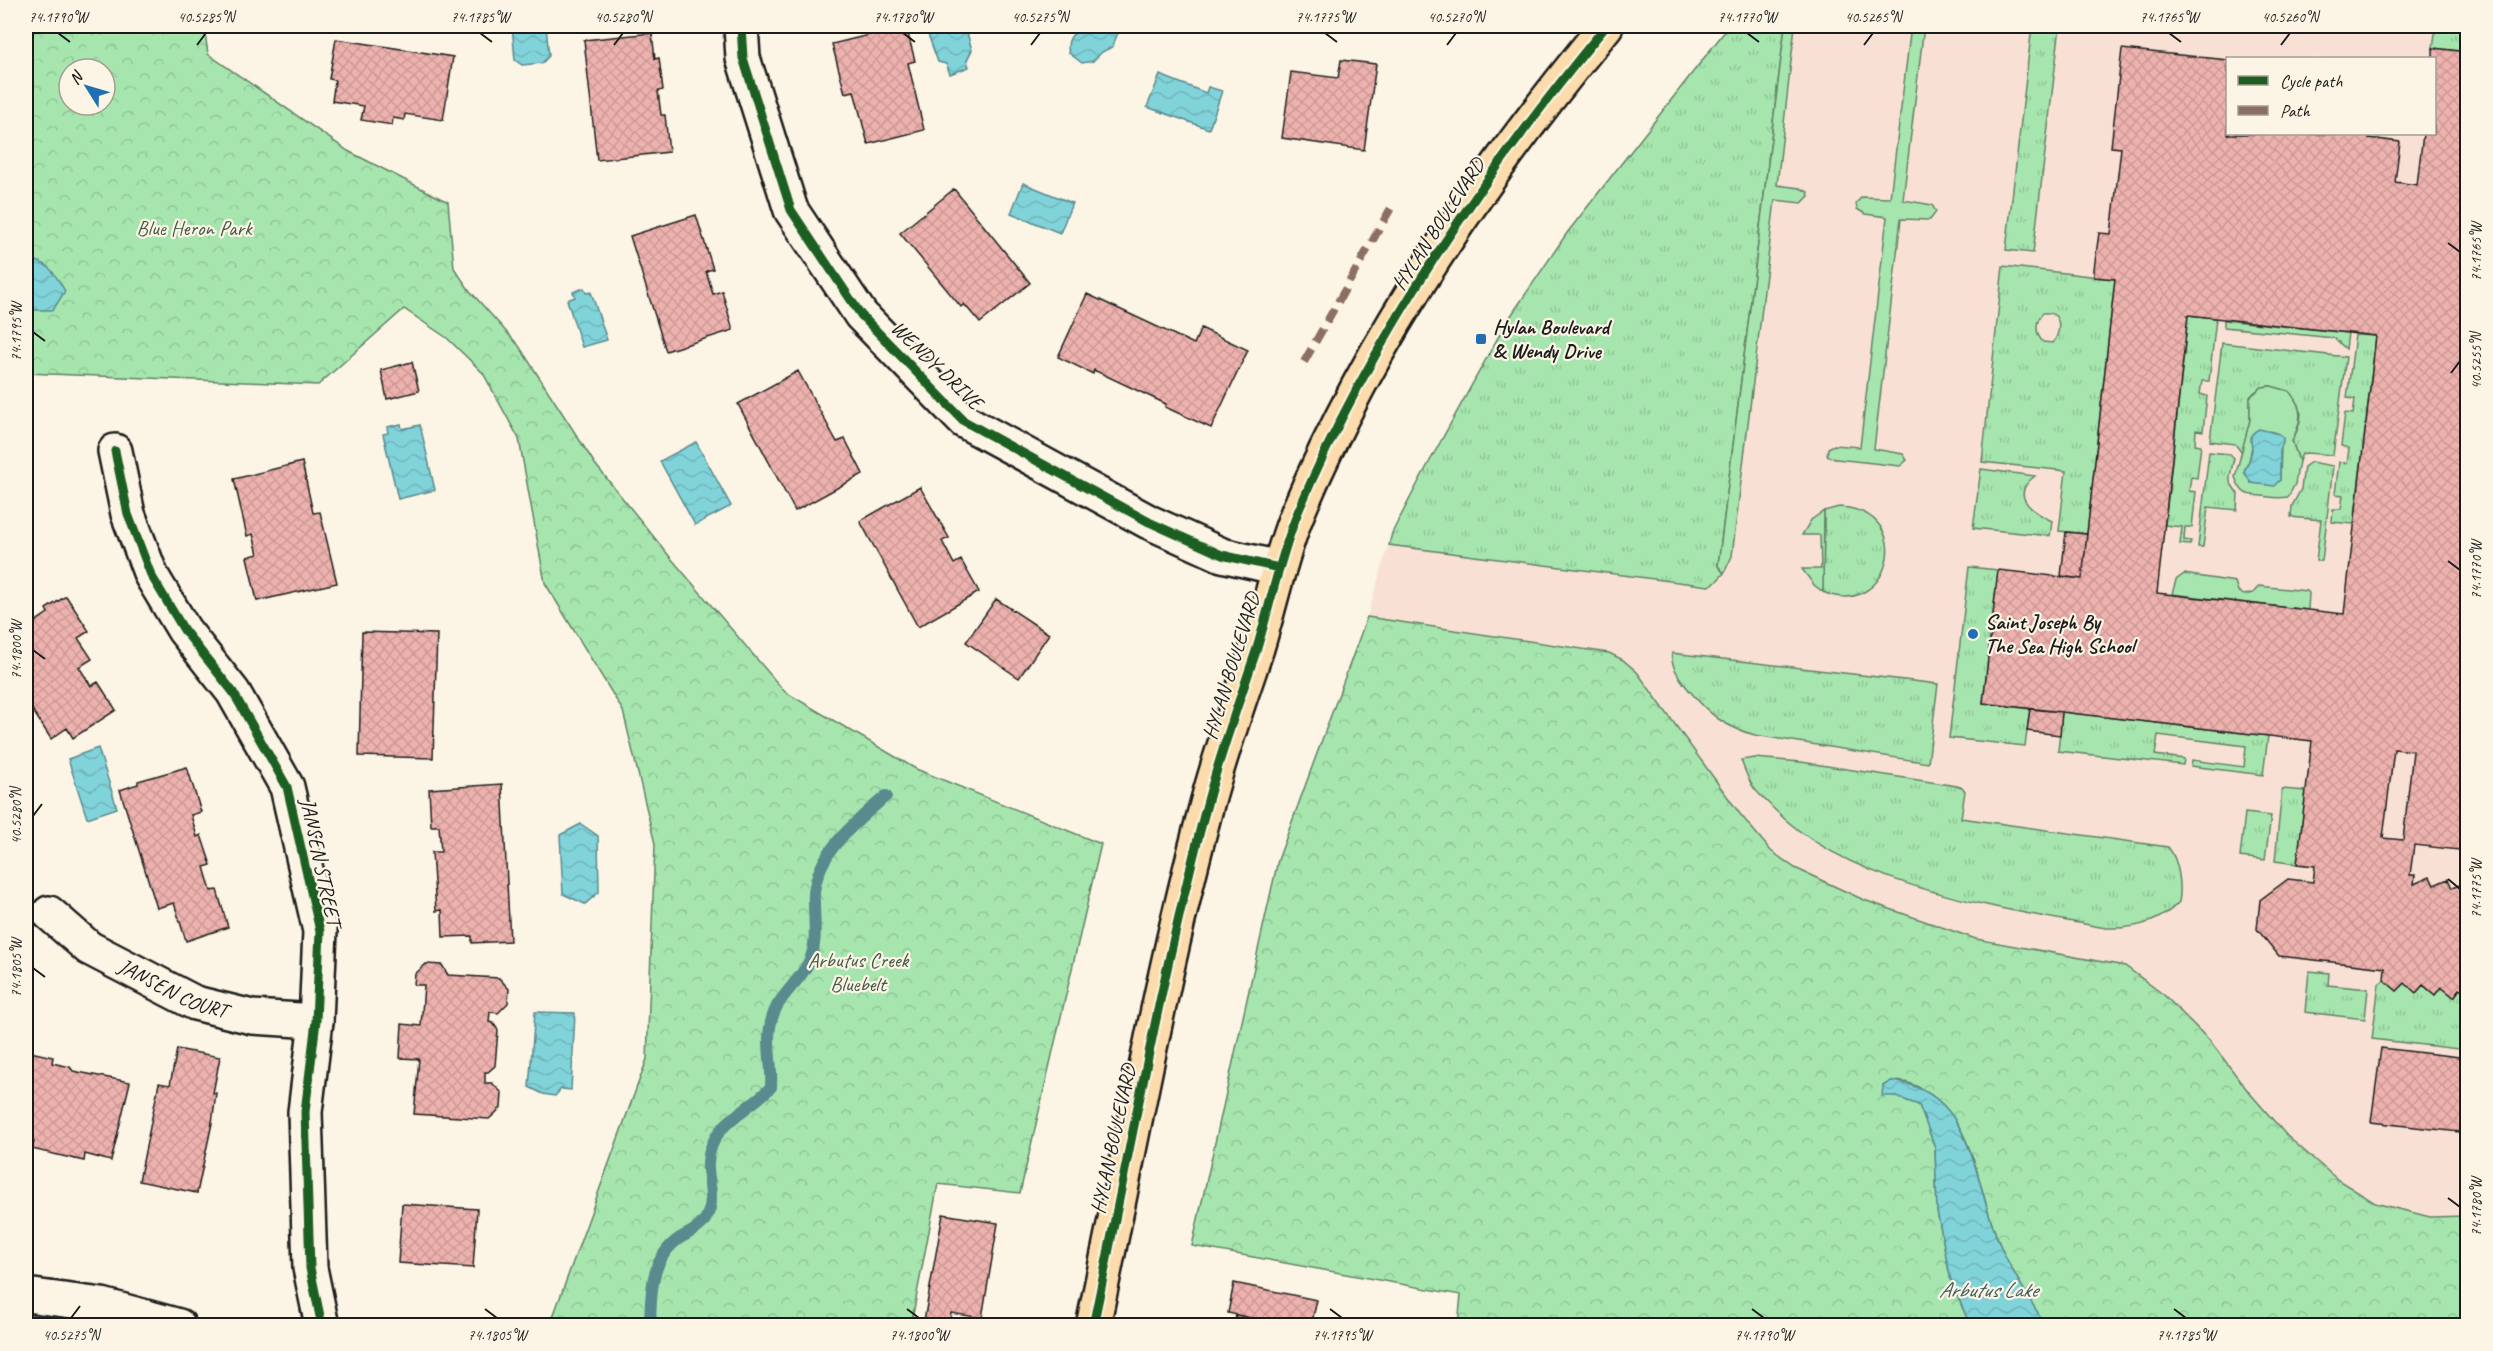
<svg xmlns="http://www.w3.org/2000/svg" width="2493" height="1351" viewBox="0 0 2493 1351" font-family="Caveat,sans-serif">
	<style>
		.built { fill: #f8e1d4; fill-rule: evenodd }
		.grass { fill: url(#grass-tufts); stroke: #618165; stroke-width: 1.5; fill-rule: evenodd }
		.forest { fill: url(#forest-crowns); stroke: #618165; stroke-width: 1.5; fill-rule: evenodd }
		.garden { fill: #a6e6ae; stroke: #618165; stroke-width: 1.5; fill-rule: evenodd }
		.water { fill: url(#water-waves); stroke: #598a8e; stroke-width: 1.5 }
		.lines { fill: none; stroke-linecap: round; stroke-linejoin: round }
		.stream { stroke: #598a8e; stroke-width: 12 }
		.building { fill: url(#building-cross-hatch); stroke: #1c1c1c; stroke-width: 1.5; fill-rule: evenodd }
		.minor-casing { stroke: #1c1c1c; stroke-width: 38 }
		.primary-casing { stroke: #1c1c1c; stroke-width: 38 }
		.minor { stroke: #fcf5e5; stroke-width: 33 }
		.primary { stroke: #fcdcac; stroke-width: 33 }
		.quiet { stroke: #8d6e63; stroke-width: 8; stroke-dasharray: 15 8; stroke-linecap: butt }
		.cycleway-casing { stroke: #fcf5e5; stroke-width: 13 }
		.cycleway { stroke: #1b5e20; stroke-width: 9 }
		.ticks { fill: none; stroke: #1c1c1c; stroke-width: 2 }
		.poi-dot { fill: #1f6fb2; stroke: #fcf5e5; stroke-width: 2 }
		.labels { text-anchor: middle; stroke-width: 4.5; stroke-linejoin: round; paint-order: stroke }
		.street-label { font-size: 21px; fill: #1c1c1c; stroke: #fcf5e5 }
		.park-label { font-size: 21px; fill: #455948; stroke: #fcf5e5 }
		.poi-label { font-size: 21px; font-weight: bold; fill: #1c1c1c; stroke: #fcf5e5; text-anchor: start }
		.water-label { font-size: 22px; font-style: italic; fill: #3f5c5e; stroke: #fcf5e5 }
		.neatline { fill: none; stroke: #1c1c1c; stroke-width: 2 }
		.ticks-label { font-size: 15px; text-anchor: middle; fill: #1c1c1c }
	</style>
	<defs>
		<pattern id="grass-tufts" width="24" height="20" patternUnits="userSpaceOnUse" patternTransform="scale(1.5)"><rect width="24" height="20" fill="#a6e6ae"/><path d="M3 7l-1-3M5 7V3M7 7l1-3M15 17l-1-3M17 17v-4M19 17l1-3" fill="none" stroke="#8ec595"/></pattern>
		<pattern id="forest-crowns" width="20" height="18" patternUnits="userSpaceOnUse" patternTransform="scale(1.5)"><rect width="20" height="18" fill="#a6e6ae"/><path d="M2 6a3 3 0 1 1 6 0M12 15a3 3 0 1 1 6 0" fill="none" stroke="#8ec595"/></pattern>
		<pattern id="water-waves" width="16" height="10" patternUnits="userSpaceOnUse" patternTransform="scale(1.5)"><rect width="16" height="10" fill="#81d3da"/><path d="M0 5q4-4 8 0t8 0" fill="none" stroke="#6fb5ba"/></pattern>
		<pattern id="building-cross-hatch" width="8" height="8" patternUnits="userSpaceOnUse" patternTransform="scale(1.5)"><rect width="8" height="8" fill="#edb2ae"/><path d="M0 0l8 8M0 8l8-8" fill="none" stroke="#cb9895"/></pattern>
	</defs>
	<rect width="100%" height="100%" fill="#fcf5e5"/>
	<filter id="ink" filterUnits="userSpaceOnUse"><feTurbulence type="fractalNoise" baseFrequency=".0167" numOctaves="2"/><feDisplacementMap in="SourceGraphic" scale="12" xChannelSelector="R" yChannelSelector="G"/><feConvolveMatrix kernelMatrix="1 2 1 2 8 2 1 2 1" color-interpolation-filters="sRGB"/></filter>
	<g filter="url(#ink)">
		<path class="built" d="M 1729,26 L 2467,26 L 2467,1216 L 2431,1217 L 2375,1203 L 2338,1180 L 2287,1136 L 2248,1091 L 2210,1041 L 2164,995 L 2125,966 L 1976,939 L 1864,900 L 1795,868 L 1771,851 L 1740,814 L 1637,672 L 1623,660 L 1609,652 L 1367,617 L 1392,533 L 1452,418 L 1506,323 L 1567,233 ZM 2228,58 L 2434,58 L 2434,134 L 2228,134 Z"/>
		<path class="grass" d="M 1729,26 L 1785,26 L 1718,566 L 1724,573 L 1716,582 L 1709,586 L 1389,545 L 1392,533 L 1420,479 L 1506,323 L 1567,233 Z
			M 2032,26 L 2060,26 L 2033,253 L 2006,250 Z
			M 2436,26 L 2467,26 L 2467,52 L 2433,48 Z
			M 2003,266 L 2115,279 L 2087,534 L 2059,531 L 2066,471 L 1982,462 ZM 2043,313 C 2063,311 2061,331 2053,343 L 2043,342 C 2035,334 2035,321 2043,313 Z
			M 2188,315 L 2216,318 L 2209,381 L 2202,381 L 2200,394 L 2207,396 L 2203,431 L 2196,430 L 2195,444 L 2201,445 L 2197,478 L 2191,477 L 2189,491 L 2196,492 L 2192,527 L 2185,527 L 2184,540 L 2191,541 L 2190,545 L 2180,544 L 2182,527 L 2165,525 Z
			M 2355,335 L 2376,336 L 2354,524 L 2332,522 L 2333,509 L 2341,509 L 2343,495 L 2335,494 L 2339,462 L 2347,463 L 2349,448 L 2341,446 L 2345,413 L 2353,414 L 2355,399 L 2347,398 Z
			M 2222,343 L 2346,357 L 2333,455 L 2306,453 L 2302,454 L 2299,461 L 2292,441 C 2297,431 2303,420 2300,408 C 2298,397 2281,388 2270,386 C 2262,385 2255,391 2250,397 L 2250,420 L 2242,453 L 2235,444 L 2210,441 Z
			M 2209,452 L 2230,454 L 2234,458 L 2230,476 L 2230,482 L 2238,494 L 2237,510 L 2208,507 L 2203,547 L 2198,547 Z
			M 2311,462 L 2333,466 L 2322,561 L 2316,561 L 2321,520 L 2291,517 L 2292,506 L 2301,489 L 2304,467 Z
			M 1981,469 L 2035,476 C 2008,496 2033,512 2052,521 L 2050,536 L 1973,528 Z
			M 1839,507 C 1920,511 1889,621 1823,592 L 1824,511 Z
			M 1969,567 L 1998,570 L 1983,703 L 2030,709 L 2025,746 L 1949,738 Z
			M 1672,653 L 1938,684 L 1928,763 L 1755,735 C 1743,732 1731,727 1720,720 C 1705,710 1667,671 1672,653 Z
			M 2062,712 L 2268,736 L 2263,775 L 2191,766 L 2192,760 L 2244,767 L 2246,746 L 2158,735 L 2155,755 L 2184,759 L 2183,765 L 2058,751 Z
			M 1755,758 L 1801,762 L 1957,786 L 1962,787 L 1965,791 L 1961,818 L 2168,847 C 2179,860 2182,886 2179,902 C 2160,923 2133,929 2106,928 C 2000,908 1852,888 1774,809 C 1767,801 1757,794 1752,785 C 1747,777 1744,768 1741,760 Z
			M 2282,789 L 2306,791 L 2297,864 L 2275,861 Z
			M 2245,813 L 2271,816 L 2265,860 L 2240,857 Z
			M 2309,971 L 2329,973 L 2328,985 L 2368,989 L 2365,1019 L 2305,1012 Z
			M 2384,980 L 2397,991 L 2405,983 L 2416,993 L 2423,985 L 2435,995 L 2441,987 L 2454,997 L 2460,989 L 2467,994 L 2467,1050 L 2372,1039 L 2379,984 Z"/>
		<path class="forest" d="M 26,26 L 204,26 L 208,54 L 348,151 L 448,202 L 454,268 L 470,291 L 519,346 L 595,464 L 670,557 L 785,692 L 916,769 L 1101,844 L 1020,1193 L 938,1184 L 911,1325 L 550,1325 L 647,1059 L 655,844 L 623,711 L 545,583 L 519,439 L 483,373 L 447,338 L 404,309 L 318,385 L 26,373 ZM 69,69 L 105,69 L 105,105 L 69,105 Z
			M 1367,617 L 1609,653 L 1623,660 L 1637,672 L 1740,814 L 1771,851 L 1795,868 L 1864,900 L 1976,939 L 2125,966 L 2164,995 L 2210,1041 L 2248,1091 L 2287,1136 L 2338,1180 L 2375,1203 L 2430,1217 L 2467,1216 L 2467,1325 L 2045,1325 C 2030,1299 2012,1273 2000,1245 C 1976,1191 1978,1117 1918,1087 C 1906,1081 1894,1079 1883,1086 L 1894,1096 L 1919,1105 L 1935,1147 L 1937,1211 L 1951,1281 L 1970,1325 L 1458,1325 L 1461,1295 L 1192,1246 L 1278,860 Z"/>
		<path class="garden" d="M 1785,26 L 1795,26 L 1777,185 L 1800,188 L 1808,192 L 1809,196 L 1802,203 L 1775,200 L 1732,556 L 1724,573 L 1718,566 Z
			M 1911,26 L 1924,26 L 1903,200 L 1932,205 L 1936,212 L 1930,220 L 1901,219 L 1874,449 L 1903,454 L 1907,460 L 1900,466 L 1836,459 L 1830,457 L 1827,455 L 1828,448 L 1834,445 L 1860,447 L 1887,217 L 1865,214 L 1857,209 L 1856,203 L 1862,197 L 1890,198 Z
			M 2224,320 L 2348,333 L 2346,349 L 2334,338 L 2224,327 Z
			M 2271,386 L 2289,391 C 2304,409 2302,421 2292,441 L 2299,461 L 2295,484 L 2288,497 C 2281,498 2276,498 2269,497 C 2250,494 2243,499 2235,477 L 2250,420 L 2250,397 L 2262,387 ZM 2270,431 L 2279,434 L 2281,445 L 2280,480 L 2270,484 L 2254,483 L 2245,468 L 2249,462 L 2252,446 Z
			M 1824,511 L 1823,592 L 1814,585 L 1802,569 L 1821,569 L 1820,535 L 1802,535 L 1811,520 Z
			M 2184,574 L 2235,582 L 2238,591 L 2244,595 L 2253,593 L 2259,586 L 2307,591 L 2309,593 L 2308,610 L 2172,594 L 2176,580 Z"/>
		<path class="water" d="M 512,26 L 546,26 L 549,56 L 542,63 L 522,65 L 515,60 Z
			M 925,26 L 965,26 L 972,50 L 967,60 L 969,67 L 950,74 L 946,64 L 938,62 Z
			M 1084,26 L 1121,26 L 1112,47 L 1102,52 L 1093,61 L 1082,63 L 1069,53 C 1065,39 1073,33 1084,26 Z
			M 1160,75 L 1206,93 L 1208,87 L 1222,91 L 1209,129 L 1147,107 Z
			M 1023,183 L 1072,203 L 1060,233 L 1011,213 Z
			M 26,258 C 50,263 53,271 65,291 L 53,310 L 26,310 Z
			M 584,288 L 586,293 L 591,292 L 607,340 L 582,347 L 567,300 L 575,297 L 573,292 Z
			M 401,424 L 402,429 L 420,425 L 435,490 L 398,499 L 383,434 L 388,433 L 387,427 Z
			M 2259,429 L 2279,434 L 2283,438 L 2283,442 L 2280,450 L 2280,480 L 2274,486 L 2251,483 L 2244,472 C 2247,465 2252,456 2252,448 C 2251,438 2248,435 2259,429 Z
			M 696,442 L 731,506 L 695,525 L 660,461 Z
			M 98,748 L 117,808 L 87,818 L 68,759 Z
			M 581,824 L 598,836 L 599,892 L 585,904 L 563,894 L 560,835 Z
			M 535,1012 L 575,1013 L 571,1090 L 561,1089 L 555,1096 L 543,1094 L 529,1087 Z
			M 1891,1081 C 1976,1090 1973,1185 2000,1245 C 2012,1273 2030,1299 2045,1325 L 1970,1325 L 1951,1281 L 1937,1211 L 1935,1147 L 1919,1105 L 1894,1096 L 1882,1096 L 1883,1086 Z"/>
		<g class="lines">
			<path class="stream" d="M 650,1326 C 651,1293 650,1258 680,1238 C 690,1232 702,1228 707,1216 C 716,1197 707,1181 708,1162 C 711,1122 748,1112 771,1087 C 773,1058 762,1035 777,1006 C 786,990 805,975 811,957 C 818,938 813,914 814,893 C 818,851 856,822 886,796"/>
		</g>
		<path class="building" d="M 906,26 L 915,61 L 908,63 L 924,130 L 868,144 L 854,91 L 845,93 L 832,44 Z
			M 652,33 L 655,59 L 659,58 L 663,90 L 658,91 L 661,115 L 665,115 L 669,152 L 597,160 L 584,40 Z
			M 336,39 L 453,57 L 443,120 L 405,114 L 404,120 L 393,118 L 392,125 L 361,120 L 364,106 L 332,101 L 335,80 L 329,79 Z
			M 2433,48 L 2468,52 L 2468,851 L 2414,845 L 2410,875 L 2415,875 L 2414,884 L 2430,877 L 2434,885 L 2448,879 L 2452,888 L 2468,882 L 2468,994 L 2460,989 L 2454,997 L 2441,987 L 2435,995 L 2423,985 L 2416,993 L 2405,983 L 2397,991 L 2384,980 L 2385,968 L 2279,956 L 2257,929 L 2260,900 L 2288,879 L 2313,882 L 2315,866 L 2297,864 L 2312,741 L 1983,703 L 1998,570 L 2082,579 L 2115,279 L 2094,277 L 2094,269 L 2099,233 L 2111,234 L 2121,148 L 2111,147 L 2122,49 L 2228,60 L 2228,134 L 2370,134 L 2369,138 L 2400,142 L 2395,182 L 2417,185 L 2423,134 L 2434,134 ZM 2188,315 L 2376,336 L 2344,614 L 2157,593 ZM 2394,749 L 2413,751 L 2403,840 L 2383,838 Z
			M 1341,60 L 1376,64 L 1364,150 L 1282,138 L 1291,72 L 1338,78 Z
			M 954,189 L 1030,283 L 980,323 L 964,304 L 961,307 L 900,233 Z
			M 696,215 L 713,269 L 706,271 L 713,294 L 722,291 L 733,330 L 666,351 L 630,236 Z
			M 1087,294 L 1194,344 L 1201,328 L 1248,350 L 1211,428 L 1165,407 L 1166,404 L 1094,370 L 1093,374 L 1058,357 Z
			M 412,362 L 419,391 L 387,399 L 381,370 Z
			M 798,371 L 837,442 L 845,439 L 863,474 L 795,511 L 738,404 Z
			M 302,462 L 313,513 L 320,512 L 337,583 L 257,601 L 247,557 L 258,554 L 253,534 L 247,536 L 234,479 Z
			M 920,487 L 949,538 L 942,541 L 954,564 L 961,560 L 979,592 L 918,627 L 860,521 Z
			M 2066,532 L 2087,534 L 2082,579 L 2061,576 Z
			M 66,596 L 89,631 L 78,638 L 92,659 L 79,667 L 91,686 L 98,682 L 116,710 L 73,738 L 67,728 L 51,739 L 26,700 L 26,628 L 48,613 L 46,609 Z
			M 996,599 L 1049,634 L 1019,678 L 966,642 Z
			M 362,632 L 437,634 L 433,758 L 359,756 Z
			M 2030,709 L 2062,712 L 2060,735 L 2027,731 Z
			M 187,767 L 201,812 L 191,815 L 197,837 L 201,835 L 211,865 L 204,867 L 211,891 L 217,890 L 228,927 L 186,941 L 174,903 L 157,908 L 120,790 L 138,784 L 138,781 Z
			M 502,784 L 510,941 L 472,943 L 472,936 L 443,937 L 442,910 L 436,911 L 432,852 L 441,852 L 439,826 L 431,826 L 429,789 Z
			M 426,964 L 442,965 L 448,975 L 499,978 L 509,989 L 508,1003 L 498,1013 L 490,1012 L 489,1022 L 493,1023 L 498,1030 L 495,1066 L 488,1072 L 485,1072 L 485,1083 L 492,1083 L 502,1093 L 501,1108 L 489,1119 L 414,1114 L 419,1059 L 400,1058 L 402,1024 L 421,1026 L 424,985 L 414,985 L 415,974 Z
			M 2381,1048 L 2468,1058 L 2468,1133 L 2371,1122 Z
			M 177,1049 L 220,1057 L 213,1093 L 216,1093 L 212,1123 L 197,1193 L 139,1181 L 159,1083 L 170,1085 Z
			M 26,1051 L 53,1057 L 52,1063 L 70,1067 L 73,1071 L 130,1082 L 111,1161 L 85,1154 L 84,1161 L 32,1149 L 34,1142 L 26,1140 Z
			M 402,1204 L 477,1209 L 473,1268 L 398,1263 Z
			M 943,1214 L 998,1223 L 982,1318 L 951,1313 L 949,1325 L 924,1321 Z
			M 1234,1283 L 1317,1300 L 1311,1326 L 1288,1326 L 1228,1313 Z
			M 1236,1315 L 1288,1326 L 1234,1326 Z"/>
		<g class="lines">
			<defs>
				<g id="minor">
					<path d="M 741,26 L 743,58 L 791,210 L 861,315 L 964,421 L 1149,522 L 1222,555 L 1279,568"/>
					<path d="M 115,451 L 128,514 L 151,575 L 184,630 L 233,692 L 287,787 L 320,931 L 316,1021 L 305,1112 L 310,1268 L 322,1326"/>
					<path id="s1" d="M 49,913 L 89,948 L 195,1003 L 252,1017 L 316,1021"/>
					<path d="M 26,1295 L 102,1305 L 179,1326"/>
				</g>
				<path id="primary" d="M 1093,1326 C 1130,1151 1161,976 1207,804 C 1221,751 1240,699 1257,648 C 1271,602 1280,556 1298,512 C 1373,334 1485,173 1606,26"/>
			</defs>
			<use href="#minor" class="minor-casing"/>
			<use href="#primary" class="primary-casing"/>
			<use href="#minor" class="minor"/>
			<use href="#primary" class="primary"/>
			<path class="quiet" d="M 1304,362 L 1391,208"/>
			<defs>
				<path id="cycleway" d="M 741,26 L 743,58 L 791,210 L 861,315 L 964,421 L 1149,522 L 1222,555 L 1279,568
					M 115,451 L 128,514 L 151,575 L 184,630 L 233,692 L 287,787 L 320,931 L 316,1021 L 305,1112 L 310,1268 L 322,1326
					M 1093,1326 C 1130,1151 1161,976 1207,804 C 1221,751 1240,699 1257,648 C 1271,602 1280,556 1298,512 C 1373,334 1485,173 1606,26"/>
			</defs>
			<use href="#cycleway" class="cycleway-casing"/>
			<use href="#cycleway" class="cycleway"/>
		</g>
	</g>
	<path class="ticks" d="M 58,33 L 70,42M 480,33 L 492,42M 903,33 L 915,42M 1325,33 L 1337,42M 1747,33 L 1759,42M 2169,33 L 2181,42M 197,45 L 206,33M 614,45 L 623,33M 1031,45 L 1040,33M 1447,45 L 1456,33M 1864,45 L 1873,33M 2281,45 L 2290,33M 2448,243 L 2460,252M 33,332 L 45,341M 2451,373 L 2460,361M 2448,561 L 2460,570M 33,650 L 45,659M 33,816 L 42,804M 2448,879 L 2460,889M 33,968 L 45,977M 2448,1198 L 2460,1207M 485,1309 L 497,1318M 907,1309 L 919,1318M 1330,1309 L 1342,1318M 1752,1309 L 1764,1318M 2174,1309 L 2186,1318M 71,1318 L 80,1306"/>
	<g class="poi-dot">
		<rect x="1475" y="333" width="12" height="12" rx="3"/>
		<circle cx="1973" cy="634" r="6"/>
	</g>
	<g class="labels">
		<g class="street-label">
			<text transform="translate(1438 224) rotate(-57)" y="7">HYLAN BOULEVARD</text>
			<text transform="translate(937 365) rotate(44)" y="7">WENDY DRIVE</text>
			<text transform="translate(1231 666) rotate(-73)" y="7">HYLAN BOULEVARD</text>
			<text transform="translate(321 862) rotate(78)" y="7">JANSEN STREET</text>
			<text dy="7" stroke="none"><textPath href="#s1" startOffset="147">JANSEN COURT</textPath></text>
			<text transform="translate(1113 1139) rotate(-78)" y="7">HYLAN BOULEVARD</text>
		</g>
		<g class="park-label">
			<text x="194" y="235">Blue Heron Park</text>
			<text x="858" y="967">Arbutus Creek<tspan x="858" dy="24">Bluebelt</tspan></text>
		</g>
		<g class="poi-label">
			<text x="1493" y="334">Hylan Boulevard<tspan x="1493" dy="24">&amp; Wendy Drive</tspan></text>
			<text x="1985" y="629">Saint Joseph By<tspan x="1985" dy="24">The Sea High School</tspan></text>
		</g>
		<g class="water-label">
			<text x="1988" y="1297">Arbutus Lake</text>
		</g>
	</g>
	<rect width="2493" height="1351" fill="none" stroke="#fcf5e5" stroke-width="66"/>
	<rect x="2226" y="57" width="210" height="78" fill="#fcf5e5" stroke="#a29e95" stroke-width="1.5"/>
	<rect x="2238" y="76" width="30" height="9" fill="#1b5e20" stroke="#a29e95" stroke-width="1.5"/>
	<text x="2280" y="87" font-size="18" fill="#1c1c1c">Cycle path</text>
	<rect x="2238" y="106" width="30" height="9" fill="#8d6e63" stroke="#a29e95" stroke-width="1.5"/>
	<text x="2280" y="117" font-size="18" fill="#1c1c1c">Path</text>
	<g transform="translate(87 87) rotate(307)"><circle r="28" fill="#fcf5e5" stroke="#a29e95" stroke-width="1.5"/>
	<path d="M0-4.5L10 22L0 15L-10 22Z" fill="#1f6fb2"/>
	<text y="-9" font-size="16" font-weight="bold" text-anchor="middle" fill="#1c1c1c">N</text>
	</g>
	<rect x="33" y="33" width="2427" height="1285" class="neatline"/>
	<g class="ticks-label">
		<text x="58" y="22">74.1790°W</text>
		<text x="206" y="22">40.5285°N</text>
		<text x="480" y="22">74.1785°W</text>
		<text x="623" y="22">40.5280°N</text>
		<text x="903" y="22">74.1780°W</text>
		<text x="1040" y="22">40.5275°N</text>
		<text x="1325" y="22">74.1775°W</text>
		<text x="1456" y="22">40.5270°N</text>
		<text x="1747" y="22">74.1770°W</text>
		<text x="1873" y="22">40.5265°N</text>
		<text x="2169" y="22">74.1765°W</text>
		<text x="2290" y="22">40.5260°N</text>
		<text transform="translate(2476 252) rotate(-90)" y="5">74.1765°W</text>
		<text transform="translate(16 332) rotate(-90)" y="5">74.1795°W</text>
		<text transform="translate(2476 361) rotate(-90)" y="5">40.5255°N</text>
		<text transform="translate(2476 570) rotate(-90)" y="5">74.1770°W</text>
		<text transform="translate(16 650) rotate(-90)" y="5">74.1800°W</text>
		<text transform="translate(16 816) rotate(-90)" y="5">40.5280°N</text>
		<text transform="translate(2476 889) rotate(-90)" y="5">74.1775°W</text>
		<text transform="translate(16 968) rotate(-90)" y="5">74.1805°W</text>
		<text transform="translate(2476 1207) rotate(-90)" y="5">74.1780°W</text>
		<text x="71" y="1340">40.5275°N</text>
		<text x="497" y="1340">74.1805°W</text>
		<text x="919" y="1340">74.1800°W</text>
		<text x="1342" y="1340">74.1795°W</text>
		<text x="1764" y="1340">74.1790°W</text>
		<text x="2186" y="1340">74.1785°W</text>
	</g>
</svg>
